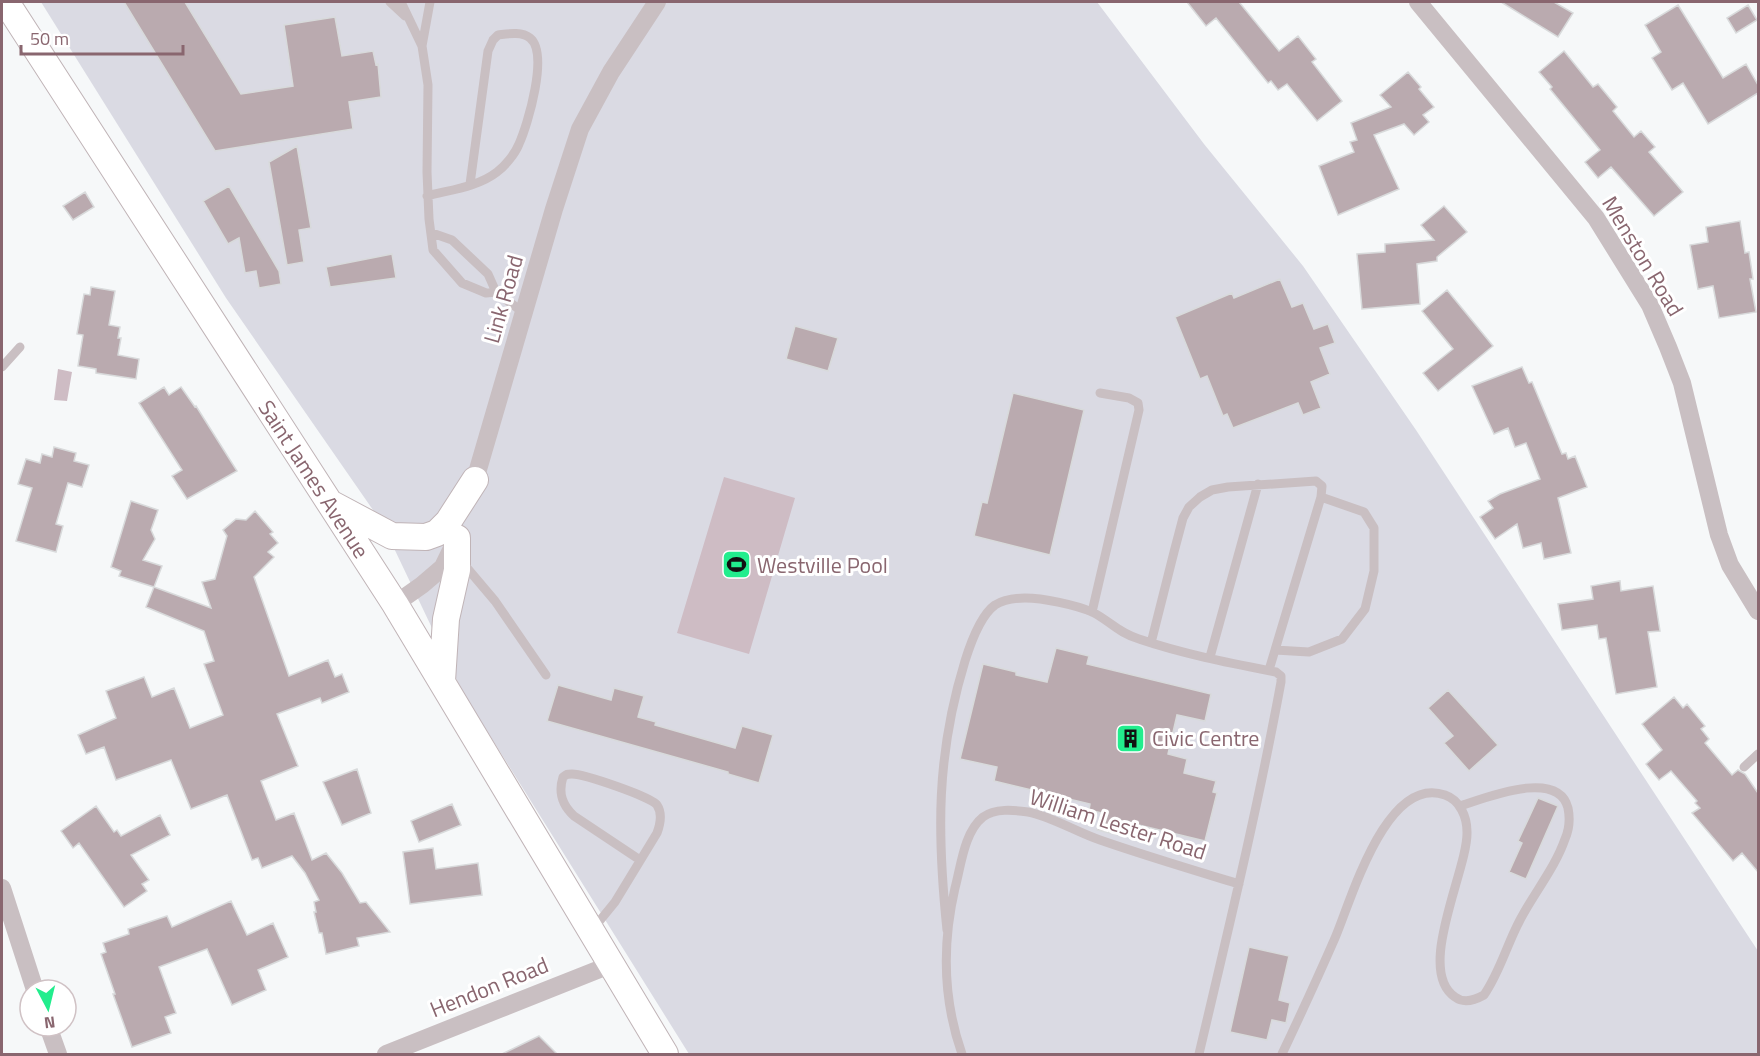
<svg xmlns="http://www.w3.org/2000/svg" width="1760" height="1056" viewBox="0 0 1760 1056" font-family="'Titillium Web',sans-serif">
	<style>
		.green { fill: #dadae3 }
		.water { fill: #cebcc4 }
		.building { fill: #baaaaf; stroke: #d8dadb; stroke-width: 1.5 }
		.lines { fill: none; stroke-linecap: round; stroke-linejoin: round }
		.secondary-casing { stroke: #c0b4b7; stroke-width: 28 }
		.service { stroke: #c9bfc2; stroke-width: 9 }
		.minor { stroke: #c9bfc2; stroke-width: 18 }
		.secondary { stroke: #fff; stroke-width: 26 }
		.labels { text-anchor: middle; stroke-width: 6; stroke-linejoin: round; paint-order: stroke }
		.street-label { font-size: 22px; fill: #89666f; stroke: #fff }
		.poi-label { font-size: 22px; fill: #89666f; stroke: #fff; text-anchor: start }
	</style>
	<rect width="100%" height="100%" fill="#f6f8f9"/>
	<path class="green" d="M 41,2 L 1097,2 L 1204,144 L 1303,266 L 1416,430 L 1758,951 L 1758,1054 L 689,1054 L 462,691 L 382,523 L 226,298 Z"/>
	<path class="water" d="M 58,369 L 72,372 L 67,401 L 54,400 Z
		M 724,477 L 795,498 L 749,654 L 677,633 Z"/>
	<path class="building" d="M 124,2 L 185,2 L 241,94 L 293,86 L 284,25 L 335,17 L 342,56 L 373,51 L 376,65 L 378,64 L 381,97 L 349,102 L 353,129 L 215,151 Z
		M 1187,2 L 1239,2 L 1279,51 L 1298,36 L 1316,59 L 1312,62 L 1342,101 L 1317,121 L 1287,84 L 1278,90 L 1271,81 L 1268,83 L 1216,18 L 1206,26 Z
		M 1501,2 L 1554,2 L 1573,13 L 1558,37 Z
		M 1678,5 L 1723,78 L 1746,64 L 1758,85 L 1758,93 L 1708,124 L 1683,83 L 1672,90 L 1652,58 L 1661,52 L 1645,25 Z
		M 1748,5 L 1757,20 L 1736,33 L 1727,18 Z
		M 1564,51 L 1593,87 L 1598,84 L 1617,107 L 1613,111 L 1634,137 L 1641,131 L 1655,147 L 1649,152 L 1683,192 L 1654,216 L 1611,167 L 1598,178 L 1585,162 L 1600,150 L 1550,89 L 1552,87 L 1539,72 Z
		M 1408,72 L 1421,87 L 1419,89 L 1434,107 L 1423,115 L 1429,122 L 1414,135 L 1404,124 L 1374,135 L 1399,189 L 1338,215 L 1319,166 L 1354,152 L 1350,142 L 1357,140 L 1351,123 L 1391,107 L 1380,95 Z
		M 297,146 L 311,228 L 299,230 L 304,262 L 287,265 L 269,162 Z
		M 229,186 L 279,271 L 281,284 L 259,288 L 256,271 L 245,273 L 239,238 L 228,244 L 203,201 Z
		M 85,192 L 94,207 L 73,220 L 63,206 Z
		M 1444,206 L 1467,232 L 1437,257 L 1437,261 L 1417,264 L 1420,304 L 1362,309 L 1357,254 L 1385,252 L 1385,244 L 1434,240 L 1421,225 Z
		M 1740,221 L 1745,253 L 1749,252 L 1753,279 L 1750,279 L 1756,312 L 1719,318 L 1713,286 L 1698,289 L 1690,245 L 1708,242 L 1706,227 Z
		M 392,254 L 396,278 L 330,287 L 326,267 Z
		M 1280,279 L 1292,307 L 1303,303 L 1314,329 L 1328,324 L 1335,343 L 1320,348 L 1330,374 L 1311,382 L 1321,408 L 1303,415 L 1298,403 L 1233,428 L 1227,414 L 1223,416 L 1207,376 L 1200,379 L 1175,317 L 1232,293 L 1234,298 Z
		M 91,287 L 115,291 L 109,325 L 120,327 L 118,338 L 121,338 L 118,355 L 139,359 L 136,379 L 96,373 L 96,369 L 78,366 L 83,335 L 77,334 L 84,294 L 90,295 Z
		M 1447,290 L 1493,346 L 1438,391 L 1423,373 L 1453,349 L 1422,311 Z
		M 795,326 L 838,338 L 828,371 L 786,359 Z
		M 1522,367 L 1529,383 L 1532,382 L 1562,454 L 1566,453 L 1568,459 L 1575,456 L 1587,487 L 1558,498 L 1571,553 L 1544,559 L 1541,543 L 1523,548 L 1517,524 L 1495,539 L 1480,517 L 1493,508 L 1488,501 L 1500,494 L 1540,479 L 1526,443 L 1515,447 L 1508,428 L 1494,434 L 1472,386 Z
		M 164,387 L 169,395 L 181,387 L 195,407 L 196,406 L 237,471 L 187,499 L 172,476 L 182,470 L 139,403 Z
		M 1013,393 L 1084,410 L 1050,555 L 974,536 L 982,502 L 987,503 Z
		M 54,447 L 76,453 L 74,461 L 89,465 L 82,487 L 68,483 L 56,524 L 63,526 L 56,552 L 16,541 L 32,488 L 18,484 L 26,459 L 40,463 L 42,454 L 52,457 Z
		M 131,501 L 158,510 L 151,530 L 155,539 L 143,560 L 162,566 L 154,587 L 119,576 L 121,571 L 111,567 Z
		M 255,511 L 273,532 L 270,534 L 278,543 L 268,552 L 274,557 L 254,577 L 289,676 L 328,660 L 335,677 L 342,674 L 349,692 L 322,703 L 320,698 L 277,714 L 298,766 L 261,781 L 276,820 L 294,813 L 312,860 L 326,853 L 342,873 L 360,903 L 366,902 L 390,932 L 357,938 L 359,946 L 326,954 L 322,933 L 319,933 L 314,912 L 316,912 L 314,902 L 319,900 L 305,873 L 292,856 L 262,868 L 258,858 L 252,860 L 227,795 L 191,809 L 171,760 L 116,780 L 104,747 L 86,754 L 78,735 L 116,718 L 106,691 L 144,677 L 152,697 L 174,688 L 190,728 L 223,715 L 204,664 L 214,661 L 204,631 L 146,607 L 154,587 L 211,608 L 202,582 L 215,579 L 227,536 L 223,530 L 236,519 L 246,520 Z
		M 1620,581 L 1621,591 L 1653,586 L 1660,631 L 1648,632 L 1657,687 L 1616,694 L 1606,638 L 1599,639 L 1597,625 L 1562,630 L 1558,604 L 1593,599 L 1591,586 Z
		M 1056,648 L 1089,656 L 1087,664 L 1211,694 L 1205,721 L 1177,715 L 1168,754 L 1187,759 L 1184,773 L 1216,781 L 1213,792 L 1217,793 L 1205,841 L 1126,822 L 1123,836 L 1097,830 L 1102,813 L 1089,810 L 1090,804 L 994,781 L 997,767 L 960,759 L 983,664 L 1016,672 L 1016,675 L 1047,682 Z
		M 558,685 L 611,700 L 614,688 L 644,696 L 638,717 L 656,722 L 655,725 L 735,748 L 742,726 L 773,735 L 759,783 L 728,774 L 728,772 L 547,721 Z
		M 1448,690 L 1498,745 L 1469,771 L 1444,743 L 1453,736 L 1428,708 Z
		M 1674,697 L 1683,708 L 1687,704 L 1705,726 L 1701,729 L 1709,739 L 1705,743 L 1732,775 L 1738,770 L 1745,774 L 1758,793 L 1758,872 L 1742,853 L 1733,861 L 1692,813 L 1700,808 L 1695,803 L 1697,801 L 1671,771 L 1659,780 L 1646,764 L 1662,750 L 1642,724 Z
		M 357,769 L 371,813 L 342,825 L 323,782 Z
		M 1538,798 L 1558,806 L 1526,879 L 1509,872 L 1522,843 L 1518,841 Z
		M 452,804 L 461,825 L 419,842 L 411,821 Z
		M 96,806 L 114,832 L 117,830 L 121,836 L 160,815 L 170,835 L 131,855 L 149,880 L 142,884 L 147,891 L 124,907 L 79,843 L 73,848 L 61,831 Z
		M 433,848 L 436,869 L 478,863 L 482,895 L 410,904 L 403,852 Z
		M 231,901 L 247,935 L 273,923 L 288,957 L 258,970 L 266,990 L 232,1005 L 207,949 L 159,967 L 176,1013 L 165,1017 L 171,1033 L 132,1047 L 113,994 L 115,994 L 101,954 L 106,952 L 103,943 L 129,934 L 128,929 L 167,916 L 172,927 Z
		M 1249,947 L 1289,956 L 1279,1000 L 1290,1003 L 1286,1023 L 1272,1020 L 1267,1040 L 1230,1032 Z
		M 539,1036 L 557,1054 L 502,1054 Z"/>
	<g class="lines">
		<defs>
			<path id="secondary" d="M 6,2 L 395,604 L 665,1054
				M 332,504 L 392,536 L 426,537 L 437,533 L 448,522 L 475,480
				M 442,681 L 446,619 L 457,570 L 457,538"/>
		</defs>
		<use href="#secondary" class="secondary-casing"/>
		<path class="service" d="M 390,2 L 405,16
			M 401,2 L 422,46 L 428,85 L 427,172 L 429,219 L 433,250 L 462,283 L 486,293 L 496,292
			M 422,46 L 430,2
			M 427,196 C 449,190 478,187 497,172 C 505,166 515,154 519,144 C 528,124 549,53 530,38 C 521,31 507,34 498,35 L 493,40 L 488,51 L 470,184
			M 432,233 L 452,240 L 488,274 L 496,292 L 524,313
			M 2,367 L 20,347
			M 462,562 L 495,601 L 546,675
			M 1092,612 L 1139,410 L 1138,403 L 1129,398 L 1100,393
			M 1151,643 L 1174,552 L 1183,518 L 1189,507 L 1200,497 L 1212,490 L 1228,487 L 1316,481 L 1322,486 L 1321,497 L 1269,670
			M 1275,650 L 1309,652 L 1342,639 L 1365,609 L 1374,571 L 1374,528 L 1364,512 L 1321,497
			M 1210,657 L 1258,484
			M 1744,767 L 1758,754
			M 593,929 L 615,902 L 657,833 C 660,825 663,814 657,805 C 652,797 584,774 572,774 C 567,774 567,774 563,777 C 558,793 562,805 574,816 L 640,860
			M 947,930 C 937,834 936,755 965,661 C 970,645 981,615 995,605 C 1003,600 1015,598 1025,598 C 1043,598 1076,605 1092,612 C 1109,620 1118,633 1139,639 C 1183,654 1230,663 1276,672 L 1281,676 L 1281,682 C 1258,807 1228,931 1199,1054
			M 962,1054 C 943,1000 942,944 955,888 C 961,866 964,832 983,817 C 995,808 1014,810 1028,812 C 1053,817 1076,832 1100,840 C 1146,856 1193,870 1239,884
			M 1282,1054 C 1300,1016 1318,977 1335,938 C 1351,901 1386,774 1445,795 C 1460,800 1467,817 1467,832 C 1468,870 1415,970 1455,997 C 1464,1004 1475,1000 1484,995 C 1500,972 1507,944 1520,920 C 1534,893 1555,868 1565,839 C 1569,830 1570,818 1568,808 C 1558,768 1485,798 1460,806"/>
		<path class="minor" d="M 1418,2 L 1596,218 L 1650,305 L 1668,347 L 1682,383 L 1719,535 L 1730,565 L 1758,611
			M 472,490 L 554,209 L 580,129 L 611,72 L 657,2
			M 395,604 L 422,585 L 443,567 L 455,542
			M 2,888 L 35,990
			M 48,1026 L 58,1054
			M 386,1054 L 610,965"/>
		<use href="#secondary" class="secondary"/>
	</g>
	<defs>
		<symbol id="stadium-square" viewBox="-11 -11 22 22"><rect x="-9" y="-9" width="18" height="18" rx="4" fill="#22ed8d" stroke="#fff"/><path d="M0-5a6.5 5 0 1 0 0 10a6.5 5 0 1 0 0-10ZM-3.5-1.8h7v3.6h-7Z" fill="#111"/></symbol>
		<symbol id="building-square" viewBox="-11 -11 22 22"><rect x="-9" y="-9" width="18" height="18" rx="4" fill="#22ed8d" stroke="#fff"/><path d="M-4-6H4V6H1V3H-1V6H-4ZM-2.5-4.3h1.7v1.8h-1.7ZM.8-4.3h1.7v1.8H.8ZM-2.5-1h1.7V.8h-1.7ZM.8-1h1.7V.8H.8Z" fill="#111"/></symbol>
	</defs>
	<g fill-rule="evenodd">
		<use href="#stadium-square" x="720" y="548" width="33" height="33"/>
		<use href="#building-square" x="1114" y="722" width="33" height="33"/>
	</g>
	<g class="labels">
		<g class="street-label">
			<text transform="translate(1643 256) rotate(59)" y="8">Menston Road</text>
			<text transform="translate(503 299) rotate(-74)" y="8">Link Road</text>
			<text transform="translate(314 479) rotate(57)" y="8">Saint James Avenue</text>
			<text transform="translate(1118 824) rotate(18)" y="8">William Lester Road</text>
			<text transform="translate(489 987) rotate(-22)" y="8">Hendon Road</text>
		</g>
		<g class="poi-label">
			<text x="757" y="573">Westville Pool</text>
			<text x="1152" y="746">Civic Centre</text>
		</g>
	</g>
	<rect width="1760" height="1056" fill="none" stroke="#89666f" stroke-width="6"/>
	<g transform="translate(48 1008) rotate(173)"><circle r="28" fill="#ffffff" stroke="#d0c2c5" stroke-width="1.5"/>
	<path d="M0-4.5L10 22L0 15L-10 22Z" fill="#22ed8d"/>
	<text y="-9" font-size="16" font-weight="bold" text-anchor="middle" fill="#89666f">N</text>
	</g>
	<path d="M21 45v9h162v-9" fill="none" stroke="#89666f" stroke-width="3"/>
	<text x="30" y="45" font-size="18" fill="#89666f" stroke="#ffffff" stroke-width="4.5" paint-order="stroke">50 m</text>
</svg>
